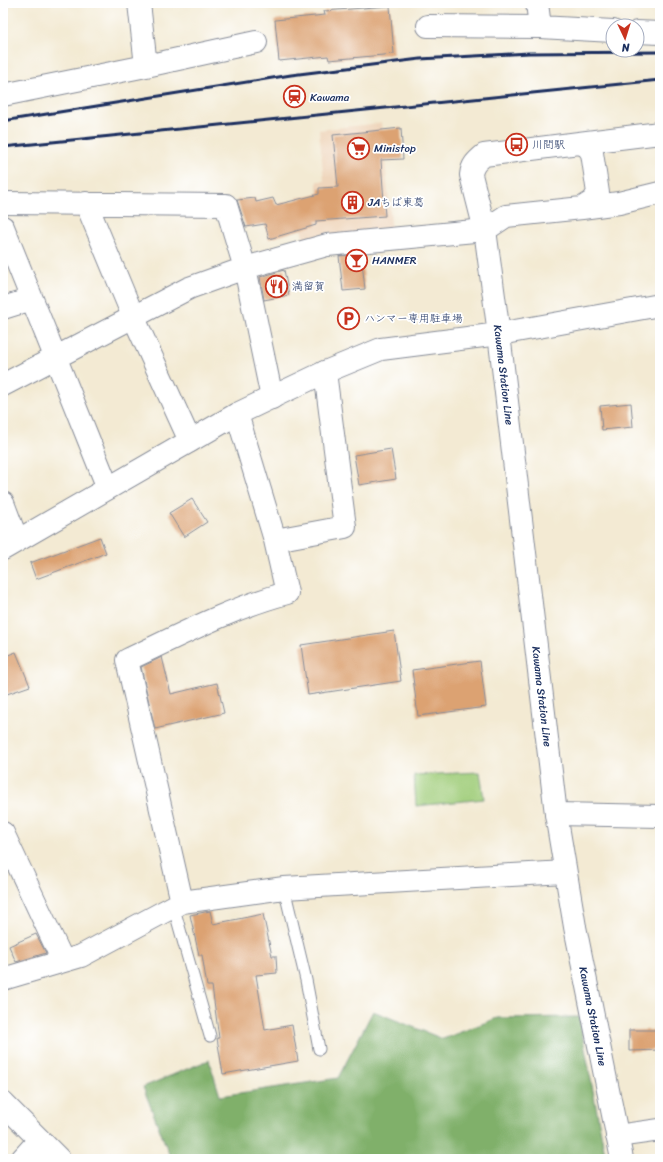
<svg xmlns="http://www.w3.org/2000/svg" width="663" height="1162" viewBox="0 0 663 1162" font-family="Sriracha,'Klee One',sans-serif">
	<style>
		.built { fill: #efd6bc }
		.green { fill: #a0cd7a; stroke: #5e7e6c }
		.forest { fill: #80b06a; stroke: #4e7064 }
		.building { fill: #dca272 }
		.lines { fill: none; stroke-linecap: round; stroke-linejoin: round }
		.service-casing { stroke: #878c98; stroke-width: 13 }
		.minor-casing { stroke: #878c98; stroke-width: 24 }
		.tertiary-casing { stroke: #878c98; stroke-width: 24 }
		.secondary-casing { stroke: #878c98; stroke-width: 24 }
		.service { stroke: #fff; stroke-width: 11 }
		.minor { stroke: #fff; stroke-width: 22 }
		.tertiary { stroke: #fff; stroke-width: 22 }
		.secondary { stroke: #fff; stroke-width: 22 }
		.rail { stroke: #1b2f5e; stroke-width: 3 }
		.labels { text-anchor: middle; stroke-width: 3.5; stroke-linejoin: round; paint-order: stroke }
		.poi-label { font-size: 11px; fill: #1b2f5e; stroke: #fff; text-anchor: start }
		.street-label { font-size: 11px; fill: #1b2f5e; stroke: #fff }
	</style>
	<rect width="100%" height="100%" fill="#fff"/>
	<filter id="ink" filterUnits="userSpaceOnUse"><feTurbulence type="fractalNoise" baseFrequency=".025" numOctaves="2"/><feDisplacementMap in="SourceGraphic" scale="8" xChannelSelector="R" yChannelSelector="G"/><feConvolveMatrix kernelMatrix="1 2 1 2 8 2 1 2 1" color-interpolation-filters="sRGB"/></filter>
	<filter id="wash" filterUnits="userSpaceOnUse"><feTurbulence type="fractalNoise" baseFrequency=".012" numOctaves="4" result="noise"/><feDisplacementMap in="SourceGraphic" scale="16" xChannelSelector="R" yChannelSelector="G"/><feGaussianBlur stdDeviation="0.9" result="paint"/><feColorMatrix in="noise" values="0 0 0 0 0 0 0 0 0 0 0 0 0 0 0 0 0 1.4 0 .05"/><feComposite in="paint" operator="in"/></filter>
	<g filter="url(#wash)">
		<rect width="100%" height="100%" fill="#f3ead3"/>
		<path class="built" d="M 381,123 L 392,232 L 304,244 L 296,197 L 317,196 L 317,181 L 324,181 L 319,130 Z"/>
		<path class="green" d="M 480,772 L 484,799 L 416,806 L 414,775 Z"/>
		<path class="forest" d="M 373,1011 L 443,1039 L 497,1018 L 579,1017 L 606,1159 L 171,1159 L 143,1087 L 209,1060 L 220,1096 L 338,1078 Z"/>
		<g id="blocks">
			<path class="building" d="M 390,6 L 394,54 L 329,60 L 328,56 L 279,61 L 275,20 L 325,15 L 324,11 Z
				M 401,128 L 403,159 L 381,160 L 385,216 L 316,221 L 316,225 L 269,239 L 265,224 L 246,227 L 237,200 L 255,198 L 256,202 L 273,198 L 276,205 L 319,194 L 319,188 L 338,187 L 333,135 Z
				M 361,254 L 365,289 L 343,291 L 339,256 Z
				M 284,270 L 289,295 L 264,300 L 260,277 Z
				M 631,403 L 633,427 L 602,430 L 600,406 Z
				M 391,449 L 396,479 L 359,485 L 354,455 Z
				M 192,499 L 207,522 L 184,537 L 169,513 Z
				M 100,537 L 106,553 L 36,579 L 30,563 Z
				M 394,631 L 401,681 L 308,695 L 301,645 Z
				M 16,652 L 30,686 L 7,694 L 3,684 L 3,657 Z
				M 162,657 L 171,694 L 217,683 L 224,713 L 155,729 L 141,667 Z
				M 480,661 L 486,707 L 418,716 L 412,670 Z
				M 210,911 L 213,924 L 263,914 L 272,956 L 276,956 L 277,973 L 256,975 L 265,1030 L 292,1025 L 298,1061 L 223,1074 L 217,1038 L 219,1038 L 212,986 L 207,986 L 202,955 L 199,955 L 190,915 Z
				M 36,934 L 46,953 L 16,962 L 9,946 Z
				M 629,1030 L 660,1030 L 660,1050 L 629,1051 Z"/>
		</g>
	</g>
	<g filter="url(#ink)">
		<use href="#blocks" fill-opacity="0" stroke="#878c98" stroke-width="1"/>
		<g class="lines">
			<defs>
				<path id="service" d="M 284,888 L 306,980 L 319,1049
					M 173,905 L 210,1036"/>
				<path id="minor" d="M 537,3 L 540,27
					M 428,26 L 540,27 L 613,31
					M 637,32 L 660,33
					M 146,66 L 256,42
					M 3,95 L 146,66 L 139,3
					M 3,203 L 226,205 L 245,268 L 272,398
					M 86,203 L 133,316 L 190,441
					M 3,227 L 108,488
					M 3,308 L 32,299
					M 499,334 L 660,305
					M 3,385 L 189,288 L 245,268 L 327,245 L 485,230
					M 3,503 L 17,540
					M 275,540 L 345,527 L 325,372
					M 556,814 L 660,816
					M 3,833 L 63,961
					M 182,902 L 127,660 C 180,635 231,608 287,593 L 275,540 L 237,414
					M 3,979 L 81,956 L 182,902 L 284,888 L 565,872
					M 3,1103 L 59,1159
					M 617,1136 L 660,1130
					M 22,1159 L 39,1140"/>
				<path id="tertiary" d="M 579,143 L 587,146 L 592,153 L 598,193 L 593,201 L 582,208 L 506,216 L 485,230 L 471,175 C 472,165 477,161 484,155 Z
					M 579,143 L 660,133
					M 582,208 L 619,203 L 660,193
					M 3,549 L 237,414 L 325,372 L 381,349 L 499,334"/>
				<g id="secondary">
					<path id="s1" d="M 485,230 L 499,334 L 556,814 L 575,927 L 622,1159"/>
				</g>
			</defs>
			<use href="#service" class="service-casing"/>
			<use href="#minor" class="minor-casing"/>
			<use href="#tertiary" class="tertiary-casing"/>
			<use href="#secondary" class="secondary-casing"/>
			<use href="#service" class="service"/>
			<use href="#minor" class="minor"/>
			<use href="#tertiary" class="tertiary"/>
			<use href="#secondary" class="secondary"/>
			<path class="rail" d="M 3,121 L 291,75 L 420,59 L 529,53 L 660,52
				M 3,147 L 660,80"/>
		</g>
	</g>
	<defs>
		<symbol id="station-ring" viewBox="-11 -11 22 22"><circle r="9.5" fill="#fff" stroke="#c8321e" stroke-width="1.5"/><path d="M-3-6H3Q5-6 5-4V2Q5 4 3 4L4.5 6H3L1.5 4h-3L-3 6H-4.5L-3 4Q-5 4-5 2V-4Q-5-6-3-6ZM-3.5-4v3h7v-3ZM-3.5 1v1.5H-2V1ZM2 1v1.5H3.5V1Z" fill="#c8321e"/></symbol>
		<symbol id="bus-ring" viewBox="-11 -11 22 22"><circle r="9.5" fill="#fff" stroke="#c8321e" stroke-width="1.5"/><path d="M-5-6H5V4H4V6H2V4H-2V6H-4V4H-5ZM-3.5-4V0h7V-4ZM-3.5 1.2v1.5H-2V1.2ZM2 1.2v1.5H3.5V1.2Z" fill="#c8321e"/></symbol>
		<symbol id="supermarket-ring" viewBox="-11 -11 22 22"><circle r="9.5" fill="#fff" stroke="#c8321e" stroke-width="1.5"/><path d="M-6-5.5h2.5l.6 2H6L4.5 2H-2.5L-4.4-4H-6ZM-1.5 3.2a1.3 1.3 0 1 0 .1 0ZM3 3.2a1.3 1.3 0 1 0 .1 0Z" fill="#c8321e"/></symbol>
		<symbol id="building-ring" viewBox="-11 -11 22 22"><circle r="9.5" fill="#fff" stroke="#c8321e" stroke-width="1.5"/><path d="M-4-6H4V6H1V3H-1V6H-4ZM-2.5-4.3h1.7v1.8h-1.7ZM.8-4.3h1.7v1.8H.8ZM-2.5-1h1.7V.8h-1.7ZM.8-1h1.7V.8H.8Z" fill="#c8321e"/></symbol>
		<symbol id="bar-ring" viewBox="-11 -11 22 22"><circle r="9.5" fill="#fff" stroke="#c8321e" stroke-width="1.5"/><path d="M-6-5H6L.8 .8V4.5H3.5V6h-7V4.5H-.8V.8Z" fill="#c8321e"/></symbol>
		<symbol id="restaurant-ring" viewBox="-11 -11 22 22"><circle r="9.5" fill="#fff" stroke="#c8321e" stroke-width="1.5"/><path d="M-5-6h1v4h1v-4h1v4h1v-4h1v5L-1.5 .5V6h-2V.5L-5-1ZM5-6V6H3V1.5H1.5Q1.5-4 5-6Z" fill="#c8321e"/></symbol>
		<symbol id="parking-ring" viewBox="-11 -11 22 22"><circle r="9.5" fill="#fff" stroke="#c8321e" stroke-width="1.5"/><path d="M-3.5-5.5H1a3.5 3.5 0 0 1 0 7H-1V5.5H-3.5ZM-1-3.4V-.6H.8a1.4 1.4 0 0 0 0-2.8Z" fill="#c8321e"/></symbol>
	</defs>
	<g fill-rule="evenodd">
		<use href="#station-ring" x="282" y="84" width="25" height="25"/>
		<use href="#bus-ring" x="504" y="132" width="25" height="25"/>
		<use href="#supermarket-ring" x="346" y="136" width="25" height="25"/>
		<use href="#building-ring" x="340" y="190" width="25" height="25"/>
		<use href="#bar-ring" x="344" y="248" width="25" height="25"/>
		<use href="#restaurant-ring" x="264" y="274" width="25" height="25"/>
		<use href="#parking-ring" x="336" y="306" width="25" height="25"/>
	</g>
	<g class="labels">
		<g class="poi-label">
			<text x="310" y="101">Kawama</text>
			<text x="532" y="148">川間駅</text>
			<text x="374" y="152">Ministop</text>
			<text x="368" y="206">JAちば東葛</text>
			<text x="372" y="264">HANMER</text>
			<text x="292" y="290">満留賀</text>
			<text x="364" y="322">ハンマー専用駐車場</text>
		</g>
		<g class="street-label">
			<text dy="4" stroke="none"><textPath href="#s1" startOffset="146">Kawama Station Line</textPath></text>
			<text dy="4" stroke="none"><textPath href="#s1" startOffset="470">Kawama Station Line</textPath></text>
			<text dy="4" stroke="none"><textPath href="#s1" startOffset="794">Kawama Station Line</textPath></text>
		</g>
	</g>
	<rect width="663" height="1162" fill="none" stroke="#fff" stroke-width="16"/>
	<g transform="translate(625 38) rotate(176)"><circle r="19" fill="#ffffff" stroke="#a4acbf"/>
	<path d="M0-3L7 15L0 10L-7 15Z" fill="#c8321e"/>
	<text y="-6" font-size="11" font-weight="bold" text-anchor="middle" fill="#1b2f5e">N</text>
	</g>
</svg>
